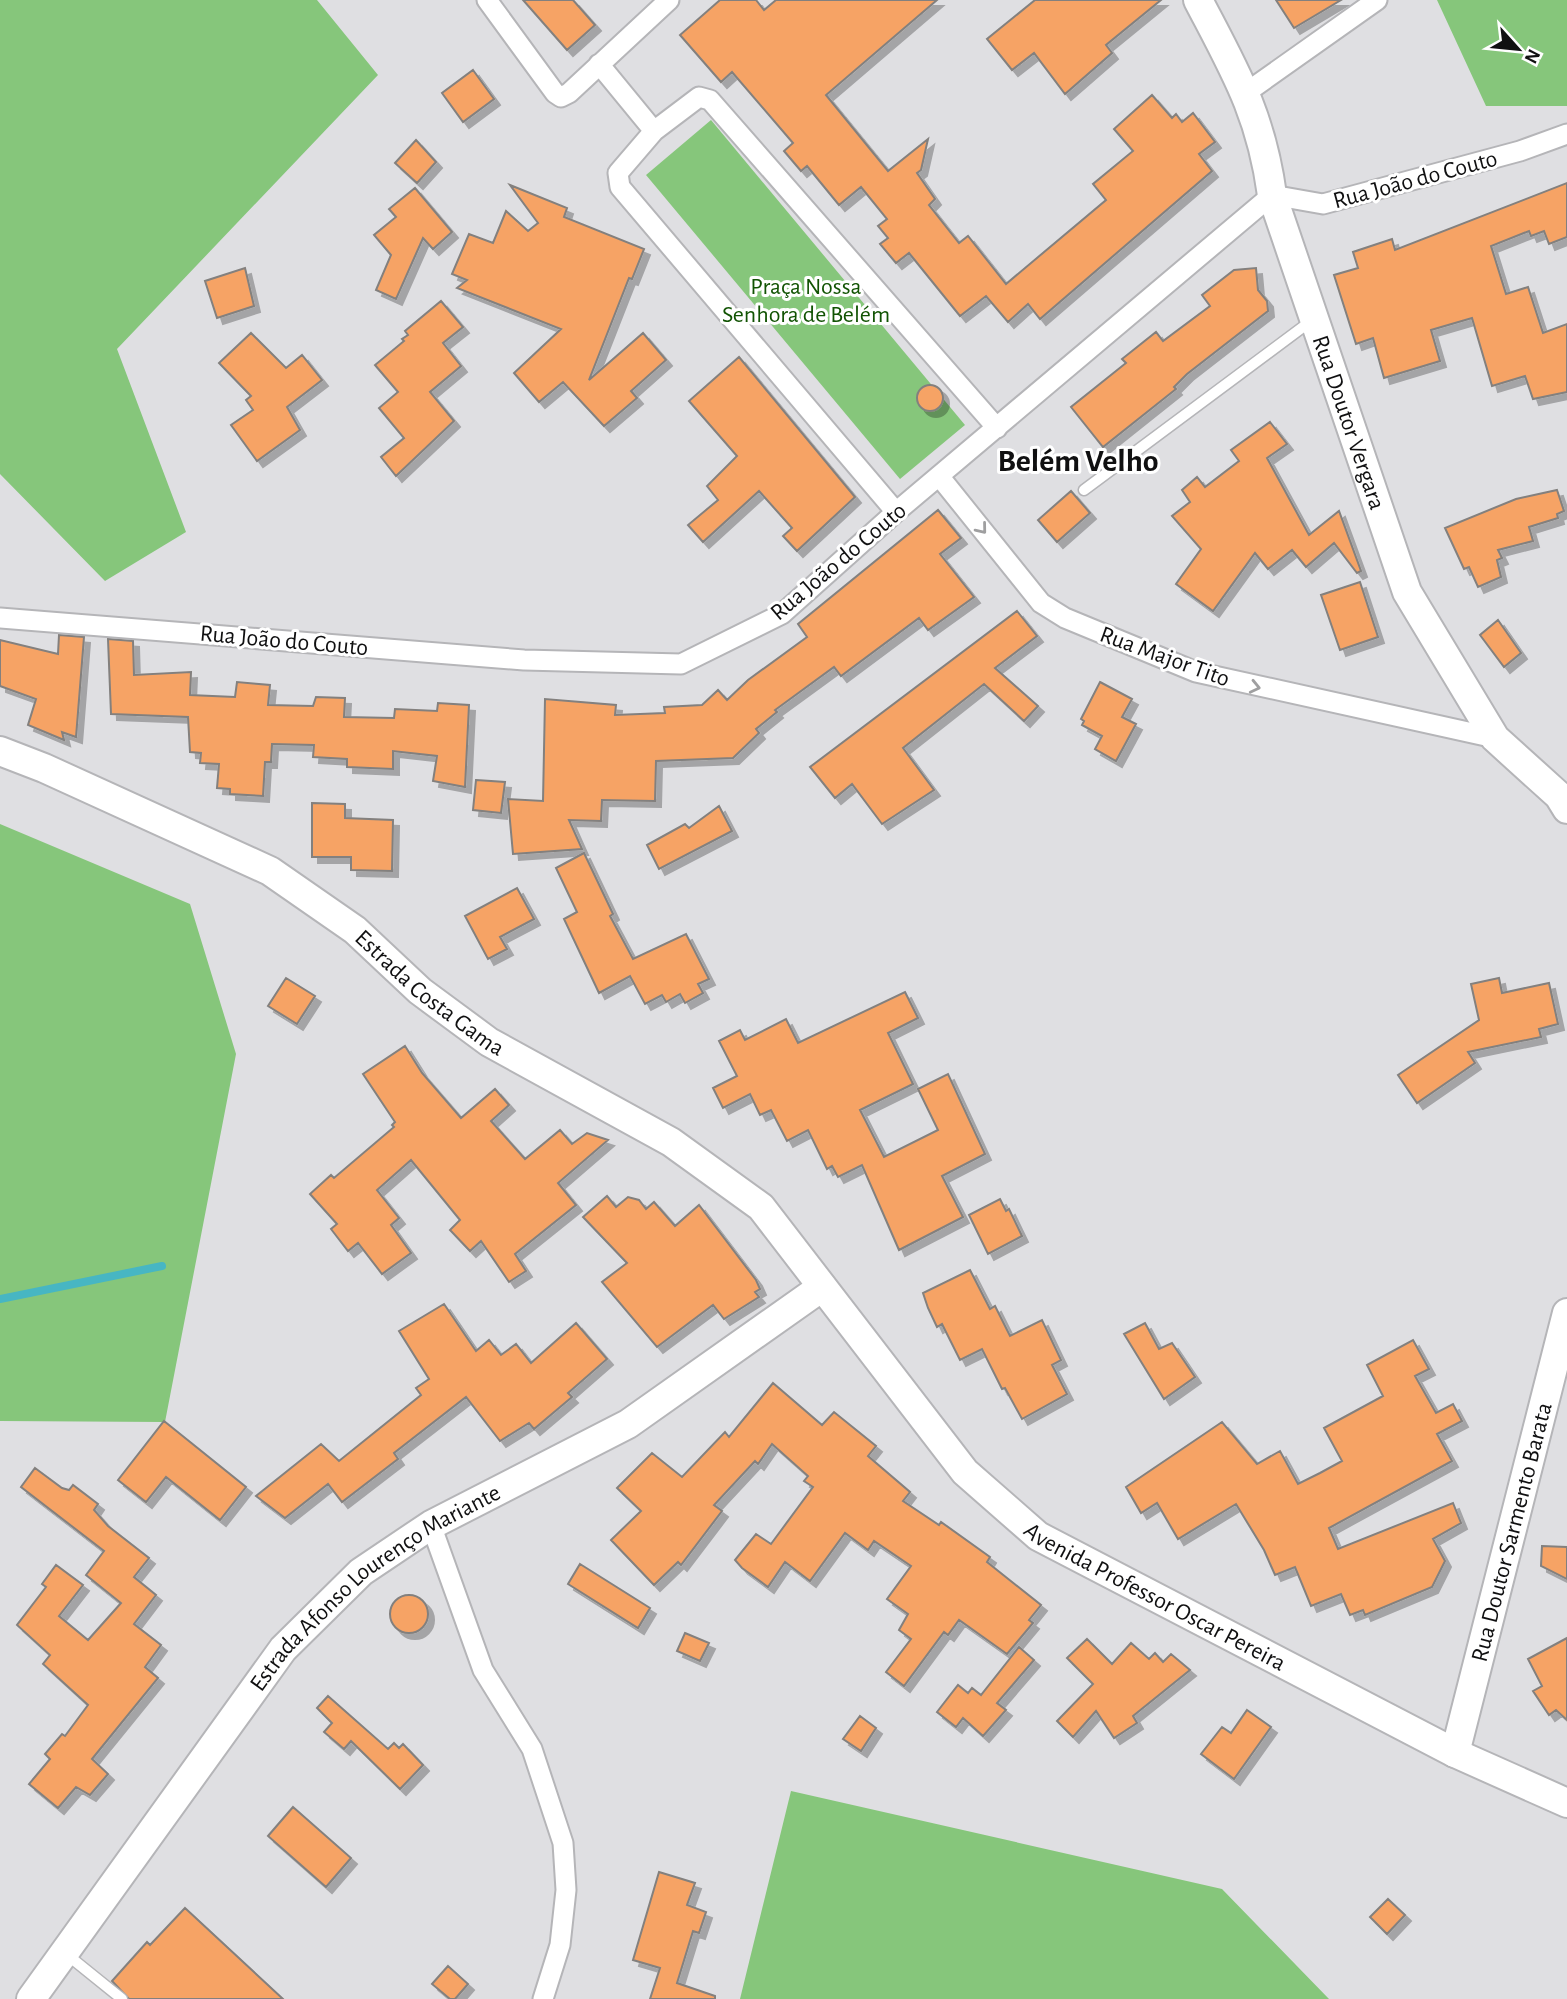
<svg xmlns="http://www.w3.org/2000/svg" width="1567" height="1999" viewBox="0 0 1567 1999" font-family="'Alegreya Sans',sans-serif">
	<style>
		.green { fill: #86c67b }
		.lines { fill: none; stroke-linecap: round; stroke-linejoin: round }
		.stream { stroke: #47b6c3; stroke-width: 8 }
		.building { fill: #f6a365; stroke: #83807e; stroke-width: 2; filter: url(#shadow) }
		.service-casing { stroke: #b5b5b8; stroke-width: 13 }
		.minor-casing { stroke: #b5b5b8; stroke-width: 23 }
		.secondary-casing { stroke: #b5b5b8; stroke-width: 32 }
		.service { stroke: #fff; stroke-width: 10 }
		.minor { stroke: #fff; stroke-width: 19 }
		.secondary { stroke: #fff; stroke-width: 28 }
		.oneway { stroke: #9f9fa0 }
		.labels { text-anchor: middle; stroke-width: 6; stroke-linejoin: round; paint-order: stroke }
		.street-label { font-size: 24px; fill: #101011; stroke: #fff }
		.park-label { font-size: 24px; fill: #115303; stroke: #fff }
		.district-label { font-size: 32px; font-weight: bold; fill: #101011; stroke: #fff }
	</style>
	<defs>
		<filter id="shadow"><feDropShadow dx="6" dy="6" stdDeviation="0" flood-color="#0004"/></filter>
	</defs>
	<rect width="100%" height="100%" fill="#dfdfe2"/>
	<path class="green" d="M 0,0 L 317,0 L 378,75 L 117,349 L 186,532 L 105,581 L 0,474 Z
		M 1437,0 L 1567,0 L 1567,106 L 1486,106 Z
		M 711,120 L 965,425 L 900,479 L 646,175 Z
		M 0,824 L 190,904 L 236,1054 L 165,1422 L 0,1421 Z
		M 791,1791 L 1222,1889 L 1329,1999 L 740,1999 Z"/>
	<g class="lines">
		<path class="stream" d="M 0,1299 L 162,1266"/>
	</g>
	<path class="building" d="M 523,0 L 573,0 L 595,25 L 567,50 Z
		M 720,0 L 756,0 L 764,10 L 776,0 L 937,0 L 826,95 L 888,171 L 928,139 L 921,170 L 917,173 L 935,199 L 929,205 L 959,243 L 968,236 L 1006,284 L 1106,200 L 1093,184 L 1133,151 L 1114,129 L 1152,95 L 1172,118 L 1176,114 L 1182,122 L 1193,113 L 1215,142 L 1199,154 L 1212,171 L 1040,319 L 1028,304 L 1008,322 L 986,296 L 960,316 L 909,253 L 896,263 L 880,244 L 888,238 L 878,226 L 887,219 L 861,187 L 839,205 L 807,166 L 801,171 L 784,151 L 793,143 L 732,72 L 721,82 L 680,35 Z
		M 1035,0 L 1161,0 L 1106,45 L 1112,53 L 1065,94 L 1034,53 L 1012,70 L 987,39 Z
		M 1276,0 L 1341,0 L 1294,28 Z
		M 473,70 L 494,99 L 463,122 L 442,93 Z
		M 416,140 L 436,162 L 417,183 L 395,163 Z
		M 1567,183 L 1567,237 L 1549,244 L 1544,231 L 1531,236 L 1529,231 L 1491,246 L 1506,294 L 1528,287 L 1543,333 L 1567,324 L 1567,392 L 1533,399 L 1525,376 L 1492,386 L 1472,318 L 1431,330 L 1440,361 L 1384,378 L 1373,338 L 1356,344 L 1334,275 L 1358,268 L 1353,252 L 1392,239 L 1395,250 Z
		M 510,185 L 567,208 L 564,217 L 644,249 L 632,279 L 629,278 L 589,380 L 643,333 L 666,360 L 631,391 L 637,398 L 604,426 L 563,382 L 539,402 L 514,373 L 561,329 L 457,288 L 467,280 L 452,274 L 469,234 L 493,243 L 506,211 L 528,231 L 538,223 Z
		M 415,188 L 452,232 L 433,249 L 423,238 L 396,299 L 376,290 L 391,255 L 374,235 L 396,217 L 389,209 Z
		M 245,268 L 254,306 L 217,318 L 205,281 Z
		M 1256,268 L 1258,290 L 1267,301 L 1268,311 L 1187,374 L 1174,387 L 1176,389 L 1103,447 L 1071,407 L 1126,363 L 1122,359 L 1156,332 L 1163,341 L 1210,306 L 1202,295 L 1234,270 Z
		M 441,301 L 463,327 L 443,343 L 461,366 L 430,392 L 454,421 L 396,476 L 381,457 L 404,438 L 379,408 L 398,392 L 375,365 L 404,341 L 402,339 L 408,335 L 405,331 Z
		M 251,333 L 286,368 L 302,355 L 322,380 L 287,407 L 300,430 L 257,461 L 231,425 L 253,410 L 246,400 L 251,396 L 219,363 Z
		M 739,357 L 855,497 L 797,551 L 783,536 L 792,528 L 759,491 L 703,542 L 688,525 L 718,500 L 707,486 L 737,456 L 689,401 Z
		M917 398a13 13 0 1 1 26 0a13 13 0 1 1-26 0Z
		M 1270,422 L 1287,444 L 1267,458 L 1309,535 L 1339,511 L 1361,571 L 1357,573 L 1334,543 L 1306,567 L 1292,550 L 1268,569 L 1255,553 L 1213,611 L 1176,584 L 1201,549 L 1172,516 L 1190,502 L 1182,490 L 1197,477 L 1205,487 L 1239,461 L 1231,450 Z
		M 1557,490 L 1564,511 L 1557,514 L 1558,518 L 1529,527 L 1533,541 L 1498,550 L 1502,558 L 1497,560 L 1501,577 L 1478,587 L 1469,567 L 1464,569 L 1445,528 L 1516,499 Z
		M 1071,491 L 1090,513 L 1057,542 L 1038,520 Z
		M 938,510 L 961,538 L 940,554 L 974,597 L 928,630 L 919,618 L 841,676 L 834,667 L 775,710 L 777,712 L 756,729 L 759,733 L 733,758 L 656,761 L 655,801 L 602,800 L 601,821 L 569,820 L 582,849 L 513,854 L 508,799 L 543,801 L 545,699 L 616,705 L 615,715 L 665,713 L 664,707 L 702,705 L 718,690 L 727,700 L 748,680 L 807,637 L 798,624 Z
		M 1360,582 L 1378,637 L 1340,650 L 1321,595 Z
		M 1017,611 L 1037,636 L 995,668 L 1038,706 L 1024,721 L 984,684 L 903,748 L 934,790 L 882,824 L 852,784 L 835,798 L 810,767 Z
		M 1498,620 L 1521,653 L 1504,667 L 1480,635 Z
		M 59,635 L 84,637 L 76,737 L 62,732 L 64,740 L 28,725 L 36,699 L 0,686 L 0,640 L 58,654 Z
		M 108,639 L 133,641 L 134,675 L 191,672 L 190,695 L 235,697 L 237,682 L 270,685 L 268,705 L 313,706 L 316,697 L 345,698 L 344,717 L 394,718 L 395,709 L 437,711 L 438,703 L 469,705 L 465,787 L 433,781 L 437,756 L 393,751 L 393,769 L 347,767 L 347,759 L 313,757 L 314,745 L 272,744 L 271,762 L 265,762 L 263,796 L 230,794 L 230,789 L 217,788 L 219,764 L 200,763 L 201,753 L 190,752 L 188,717 L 111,714 Z
		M 1100,682 L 1132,699 L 1122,717 L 1136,724 L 1116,761 L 1095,749 L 1102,736 L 1082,725 L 1084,721 L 1081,719 Z
		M 476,780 L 505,782 L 501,813 L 473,810 Z
		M 312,803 L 345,804 L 345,818 L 393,820 L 392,871 L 351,870 L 351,857 L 312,857 Z
		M 719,806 L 732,831 L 659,869 L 647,845 L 685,824 L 689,828 Z
		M 584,853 L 613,914 L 610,916 L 633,959 L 686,934 L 709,979 L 698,984 L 703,993 L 685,1003 L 680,994 L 666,1002 L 662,995 L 645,1004 L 630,976 L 599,993 L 564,919 L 577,912 L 556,868 Z
		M 517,888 L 534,919 L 500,937 L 507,949 L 488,959 L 465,916 Z
		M 286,978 L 315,996 L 297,1024 L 268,1006 Z
		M 1499,978 L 1502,993 L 1549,983 L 1558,1024 L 1539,1029 L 1541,1037 L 1468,1052 L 1475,1063 L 1417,1103 L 1398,1075 L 1479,1020 L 1471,984 Z
		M 905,992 L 918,1018 L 888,1033 L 913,1084 L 860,1110 L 884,1157 L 938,1130 L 918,1089 L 948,1074 L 985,1154 L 942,1176 L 963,1217 L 899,1250 L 862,1165 L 838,1177 L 832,1166 L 827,1169 L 808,1130 L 787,1141 L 771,1110 L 760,1115 L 750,1094 L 723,1108 L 713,1088 L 737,1076 L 719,1041 L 740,1030 L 745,1040 L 786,1019 L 798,1043 Z
		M 405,1046 L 422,1073 L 461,1118 L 495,1089 L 509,1105 L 491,1121 L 525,1159 L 560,1130 L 572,1144 L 587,1133 L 608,1140 L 558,1183 L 576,1205 L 515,1254 L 526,1271 L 509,1282 L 481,1241 L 470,1251 L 450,1230 L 460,1220 L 411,1160 L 377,1190 L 399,1218 L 391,1225 L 411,1253 L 382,1274 L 358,1243 L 348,1251 L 331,1229 L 337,1224 L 310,1194 L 331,1175 L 334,1178 L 394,1127 L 392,1125 L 395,1122 L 363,1074 Z
		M 607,1196 L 616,1207 L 628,1197 L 639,1200 L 646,1209 L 654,1202 L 675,1226 L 699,1205 L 756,1280 L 760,1289 L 755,1292 L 759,1297 L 724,1319 L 713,1305 L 657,1347 L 602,1282 L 627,1263 L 583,1217 Z
		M 1000,1199 L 1006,1211 L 1009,1209 L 1022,1236 L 988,1254 L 969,1215 Z
		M 970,1270 L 990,1309 L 995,1306 L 1010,1336 L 1042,1320 L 1061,1360 L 1052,1365 L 1067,1394 L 1022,1419 L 1005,1388 L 1002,1389 L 982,1349 L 960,1360 L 942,1324 L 937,1327 L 928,1308 L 923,1293 Z
		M 444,1304 L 476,1351 L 489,1340 L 501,1355 L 516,1344 L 531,1363 L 576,1323 L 607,1359 L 568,1393 L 572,1397 L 534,1429 L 529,1423 L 500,1441 L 466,1397 L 394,1453 L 398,1459 L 342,1502 L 328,1484 L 285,1518 L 256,1496 L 321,1444 L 339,1461 L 421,1395 L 416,1388 L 429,1379 L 399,1331 Z
		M 1145,1323 L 1159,1349 L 1172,1343 L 1195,1377 L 1164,1399 L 1124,1334 Z
		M 1413,1340 L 1429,1369 L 1415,1376 L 1436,1413 L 1453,1404 L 1462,1421 L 1437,1434 L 1452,1461 L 1329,1528 L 1338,1549 L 1453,1503 L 1461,1523 L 1433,1539 L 1445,1561 L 1432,1587 L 1365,1615 L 1363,1610 L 1350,1615 L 1341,1594 L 1311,1606 L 1295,1567 L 1275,1575 L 1264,1550 L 1236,1504 L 1178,1539 L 1157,1503 L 1141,1513 L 1126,1487 L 1222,1422 L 1257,1464 L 1280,1451 L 1298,1484 L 1320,1473 L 1342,1461 L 1324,1428 L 1383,1396 L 1367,1365 Z
		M 773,1383 L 822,1425 L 834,1412 L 876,1446 L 868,1456 L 910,1492 L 903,1501 L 939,1525 L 941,1522 L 990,1557 L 987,1562 L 1041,1605 L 1029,1620 L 1033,1623 L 1007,1654 L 959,1620 L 948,1635 L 944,1632 L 904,1686 L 886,1672 L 911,1639 L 899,1630 L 908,1614 L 887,1599 L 911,1566 L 874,1541 L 868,1550 L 845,1533 L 810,1581 L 785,1562 L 768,1587 L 742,1568 L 735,1560 L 756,1534 L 771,1544 L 813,1487 L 804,1481 L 808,1476 L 772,1444 L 758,1464 L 755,1461 L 714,1505 L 722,1511 L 681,1565 L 678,1562 L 654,1585 L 611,1540 L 641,1511 L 617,1488 L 652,1453 L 682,1477 L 725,1432 L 729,1437 Z
		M 164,1421 L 246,1487 L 220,1520 L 166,1477 L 146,1502 L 118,1480 Z
		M 35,1468 L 62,1488 L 69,1490 L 73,1485 L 98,1504 L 94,1510 L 108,1526 L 149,1558 L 134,1577 L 156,1595 L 134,1624 L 161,1645 L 145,1667 L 158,1678 L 92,1759 L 108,1774 L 90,1795 L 76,1787 L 58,1808 L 29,1784 L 50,1759 L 45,1754 L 62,1734 L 65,1736 L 88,1705 L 43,1664 L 50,1655 L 17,1625 L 46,1587 L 42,1584 L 56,1565 L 83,1585 L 59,1616 L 88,1640 L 121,1603 L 86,1575 L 104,1551 L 21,1487 Z
		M 1542,1546 L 1567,1547 L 1567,1579 L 1541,1566 Z
		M 580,1564 L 650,1608 L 638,1628 L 568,1584 Z
		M390 1614a19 19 0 1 1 38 0a19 19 0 1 1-38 0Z
		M 685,1633 L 709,1643 L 700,1661 L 677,1651 Z
		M 1567,1638 L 1567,1720 L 1556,1710 L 1549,1715 L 1533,1691 L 1542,1686 L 1528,1659 Z
		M 1087,1639 L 1112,1664 L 1131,1643 L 1149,1659 L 1155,1653 L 1163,1662 L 1171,1654 L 1190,1670 L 1133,1716 L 1137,1723 L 1114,1738 L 1096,1711 L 1073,1737 L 1057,1721 L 1093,1684 L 1067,1658 Z
		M 1019,1647 L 1034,1660 L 997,1703 L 1006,1710 L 983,1736 L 963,1718 L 956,1727 L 937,1712 L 958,1685 L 968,1693 L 972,1688 L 981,1695 Z
		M 328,1696 L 388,1749 L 394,1743 L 399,1748 L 403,1744 L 423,1765 L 400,1789 L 351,1741 L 344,1749 L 324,1732 L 332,1723 L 317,1708 Z
		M 1247,1710 L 1271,1727 L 1234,1779 L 1201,1754 L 1222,1727 L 1231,1733 Z
		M 860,1716 L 876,1728 L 861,1751 L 843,1739 Z
		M 293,1807 L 351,1858 L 326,1887 L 268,1836 Z
		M 659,1872 L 695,1883 L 687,1905 L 706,1912 L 699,1933 L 693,1931 L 677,1983 L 715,1996 L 715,1999 L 650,1999 L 660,1968 L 633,1960 Z
		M 1388,1899 L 1405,1915 L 1387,1934 L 1370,1917 Z
		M 185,1908 L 283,1999 L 129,1999 L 112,1981 L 147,1942 L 150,1945 Z
		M 448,1966 L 468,1984 L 455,1999 L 450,1999 L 432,1984 Z"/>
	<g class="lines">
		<defs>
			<path id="service" d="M 1084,490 L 1311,321
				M 65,1953 L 122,1999"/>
			<path id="minor" d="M 487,0 L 555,93 L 561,97 L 569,93 L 669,0
				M 599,64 L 654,131 L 618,173 L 620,187 L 896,512
				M 1247,92 L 1377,0
				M 654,131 L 699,97 L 710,100 L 997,428
				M 939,476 L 1041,603 L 1065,618 L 1196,672 L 1495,738
				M 0,618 L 524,660 L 681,664 L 782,614 L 896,512 L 1272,195 L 1323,204 L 1520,151 L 1567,134
				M 431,1525 L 483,1670 L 532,1749 L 563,1843 L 566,1890 L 560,1945 L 543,1999"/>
			<g id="secondary">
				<path id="s1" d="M 1198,0 C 1235,71 1261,114 1272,195 L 1407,592 L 1495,738 L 1559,796 L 1567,809"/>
				<path id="s2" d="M 0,751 L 44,768 L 270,871 L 355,930 L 420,991 L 489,1042 L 671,1142 L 761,1207 L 965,1472 L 1038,1536 L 1455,1753 L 1567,1803"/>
				<path id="s3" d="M 1455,1753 L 1567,1313"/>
				<path id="s4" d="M 31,1999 L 283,1649 L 361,1572 L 431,1525 L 628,1424 L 822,1287"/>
			</g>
		</defs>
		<use href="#service" class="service-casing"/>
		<use href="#minor" class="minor-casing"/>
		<use href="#secondary" class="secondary-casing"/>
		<use href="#service" class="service"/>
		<use href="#minor" class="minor"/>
		<use href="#secondary" class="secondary"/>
	</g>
	<defs><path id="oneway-chevron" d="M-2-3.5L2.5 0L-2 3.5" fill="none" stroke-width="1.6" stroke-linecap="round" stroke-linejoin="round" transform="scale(1.75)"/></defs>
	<g class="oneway">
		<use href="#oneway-chevron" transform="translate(982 529) rotate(51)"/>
		<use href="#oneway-chevron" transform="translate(1255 687) rotate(13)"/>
	</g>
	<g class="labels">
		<g class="street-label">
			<text transform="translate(1415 179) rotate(-15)" y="8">Rua João do Couto</text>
			<text dy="8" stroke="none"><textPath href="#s1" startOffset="450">Rua Doutor Vergara</textPath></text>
			<text transform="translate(838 561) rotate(-40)" y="8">Rua João do Couto</text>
			<text transform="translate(284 640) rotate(5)" y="8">Rua João do Couto</text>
			<text transform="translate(1165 656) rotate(20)" y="8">Rua Major Tito</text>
			<text dy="8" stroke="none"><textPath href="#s2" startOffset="497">Estrada Costa Gama</textPath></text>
			<text dy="8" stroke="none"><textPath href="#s3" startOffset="228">Rua Doutor Sarmento Barata</textPath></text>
			<text dy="8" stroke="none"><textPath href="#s4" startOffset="542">Estrada Afonso Lourenço Mariante</textPath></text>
			<text dy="8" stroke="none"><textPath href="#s2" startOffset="1456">Avenida Professor Oscar Pereira</textPath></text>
		</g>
		<g class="park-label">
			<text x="806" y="294">Praça Nossa<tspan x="806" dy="28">Senhora de Belém</tspan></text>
		</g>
		<g class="district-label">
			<text x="1078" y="471">Belém Velho</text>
		</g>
	</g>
	<g transform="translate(1518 49) rotate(117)" stroke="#ffffff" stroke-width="5" paint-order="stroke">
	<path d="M0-5L12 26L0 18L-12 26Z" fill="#101011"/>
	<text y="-10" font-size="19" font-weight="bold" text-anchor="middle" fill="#101011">N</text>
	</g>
</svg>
